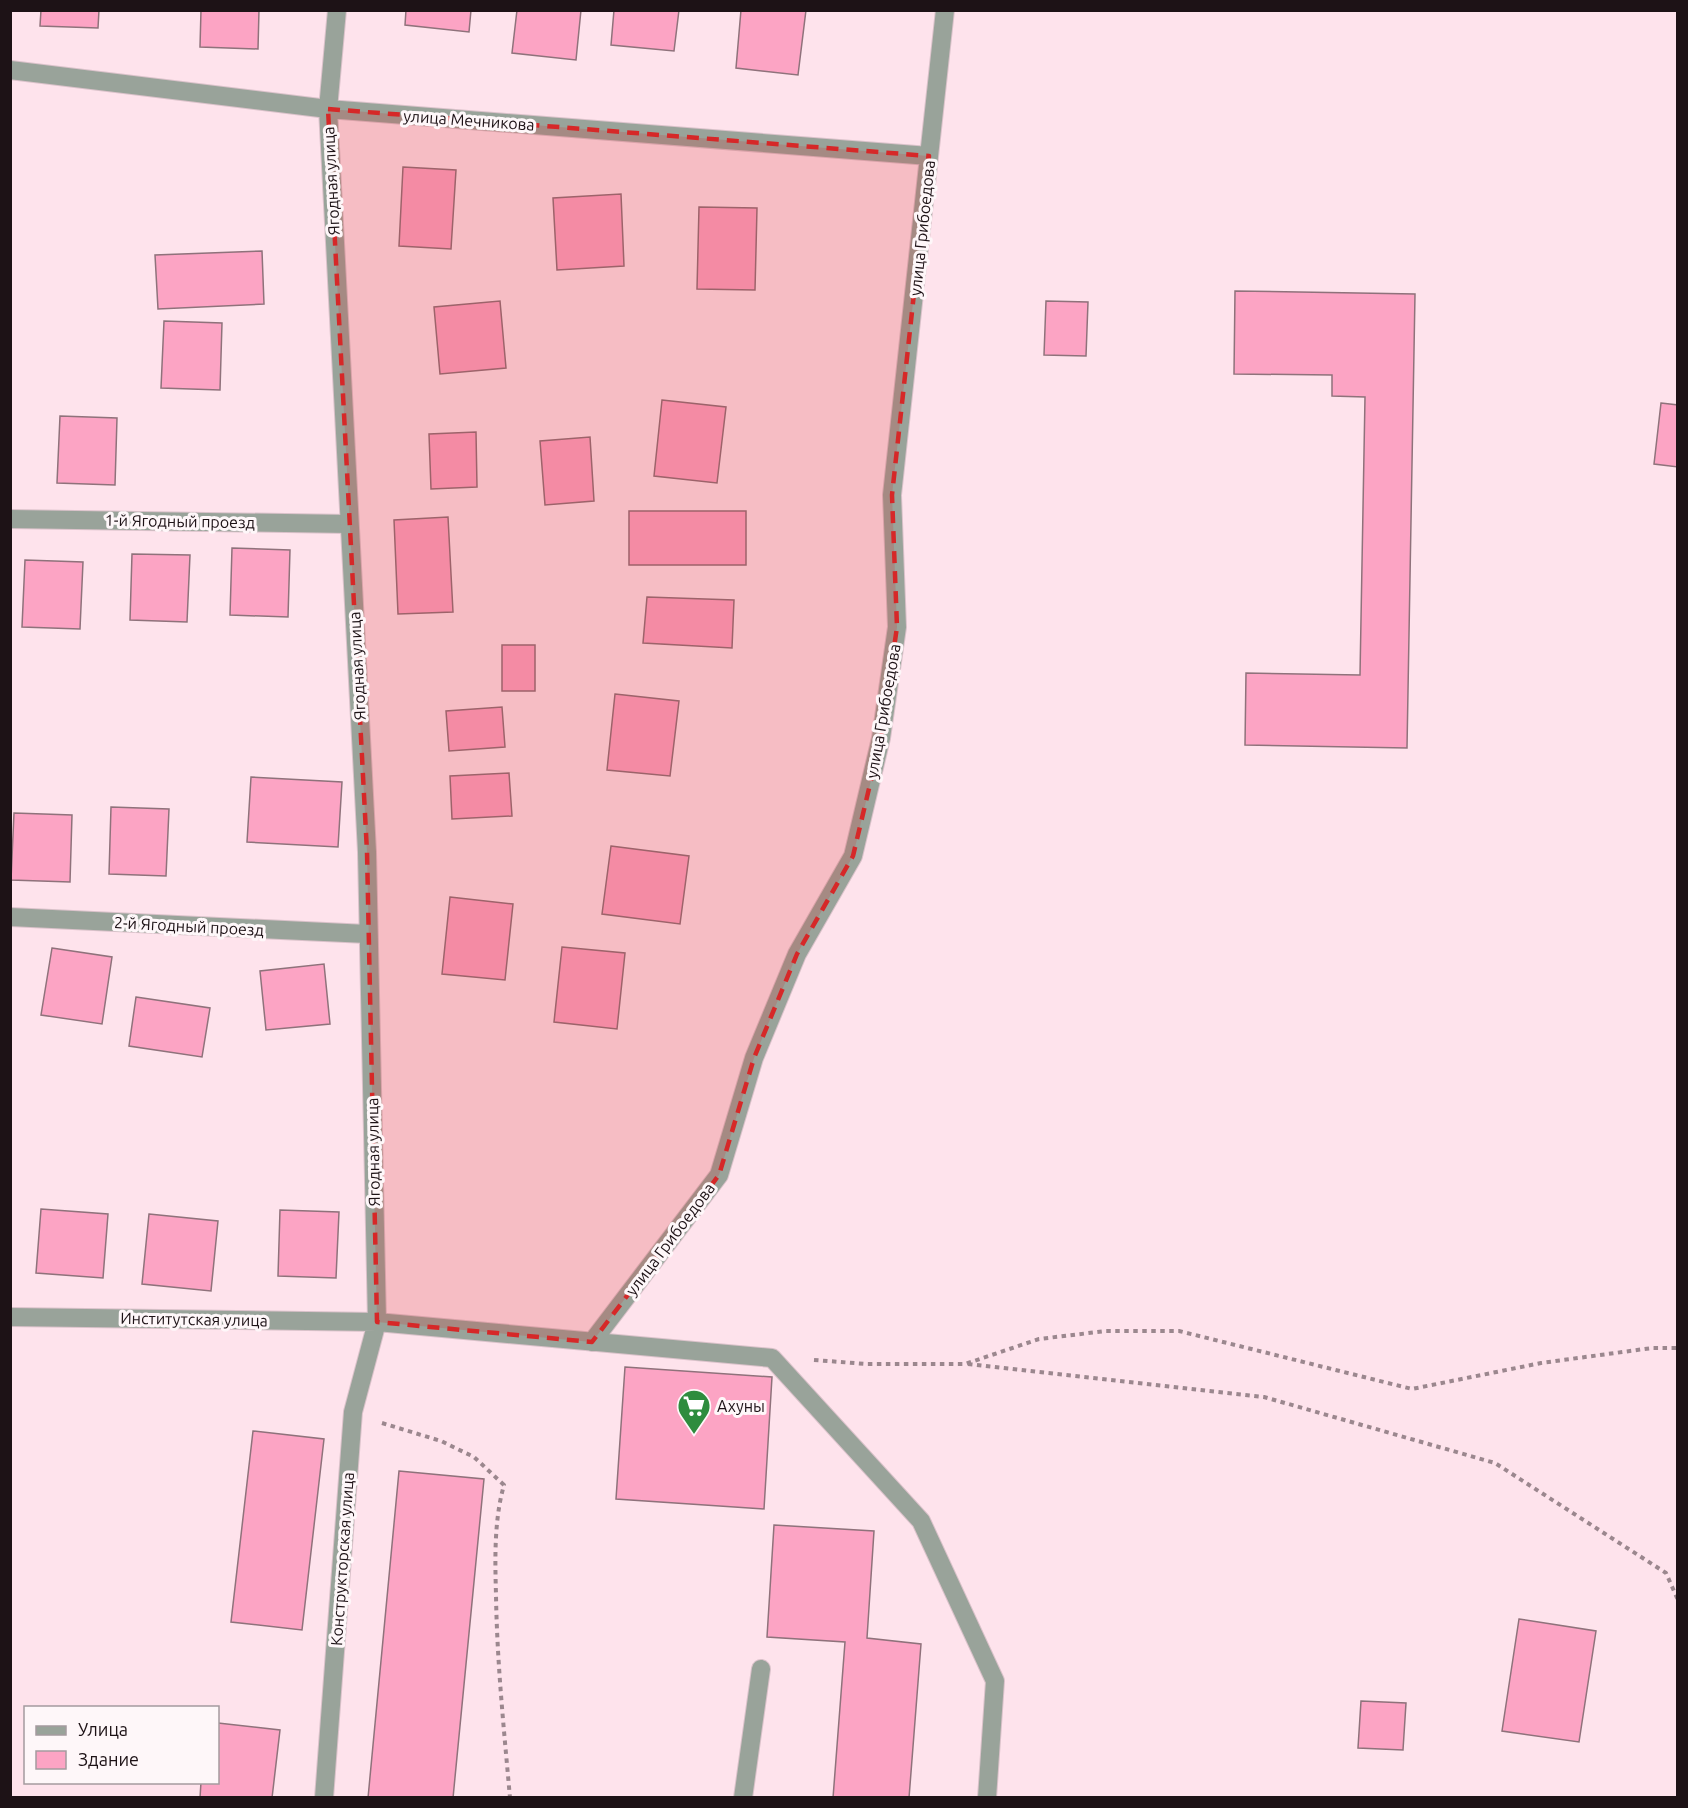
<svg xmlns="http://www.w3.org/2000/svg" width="1688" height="1808" viewBox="0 0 1688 1808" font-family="Ubuntu,sans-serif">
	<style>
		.building { fill: #fca4c4; stroke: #8f727b; stroke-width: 1.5 }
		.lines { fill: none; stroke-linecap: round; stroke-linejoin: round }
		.service-casing { stroke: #dac2ca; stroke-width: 20 }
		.minor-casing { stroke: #dac2ca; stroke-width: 20 }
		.path { stroke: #9b878e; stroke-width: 4; stroke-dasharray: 4.5 4.5; stroke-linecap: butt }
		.service { stroke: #99a39a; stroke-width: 18 }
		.minor { stroke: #99a39a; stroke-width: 18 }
		.marked { fill: #d62828; fill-opacity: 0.2; stroke: #d62828; stroke-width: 4.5; stroke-dasharray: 12 8; stroke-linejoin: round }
		.labels { text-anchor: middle; stroke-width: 6; stroke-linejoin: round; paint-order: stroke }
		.street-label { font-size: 16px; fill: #1d1216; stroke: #fef7f9 }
		.poi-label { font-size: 16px; fill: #1d1216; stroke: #fef7f9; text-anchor: start }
	</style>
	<rect width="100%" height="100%" fill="#fee3ec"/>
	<path class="building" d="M 41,10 L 99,10 L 98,28 L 40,26 Z
		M 201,10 L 259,10 L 258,49 L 200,47 Z
		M 406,10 L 471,10 L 469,32 L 405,25 Z
		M 517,10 L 581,10 L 576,60 L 512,53 Z
		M 614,10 L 679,10 L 674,51 L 611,45 Z
		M 741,10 L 806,10 L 798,75 L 736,68 Z
		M 403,167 L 456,170 L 451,249 L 399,246 Z
		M 621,194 L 624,266 L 557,270 L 553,198 Z
		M 699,207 L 757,208 L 755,290 L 697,289 Z
		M 262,251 L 264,304 L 158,309 L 155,255 Z
		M 1235,291 L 1415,294 L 1407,748 L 1245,745 L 1246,673 L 1360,675 L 1365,397 L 1332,396 L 1332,375 L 1234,374 Z
		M 500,301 L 506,368 L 440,374 L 434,307 Z
		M 1046,301 L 1088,302 L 1086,356 L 1044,355 Z
		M 164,321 L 222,323 L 220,390 L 161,388 Z
		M 662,400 L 726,407 L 717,483 L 654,476 Z
		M 1661,403 L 1678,405 L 1678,467 L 1654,464 Z
		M 60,416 L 117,418 L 115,485 L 57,483 Z
		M 476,432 L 477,487 L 431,489 L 429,434 Z
		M 590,437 L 594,501 L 545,505 L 540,441 Z
		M 629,511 L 746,511 L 746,565 L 629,565 Z
		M 448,517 L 453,612 L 398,614 L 394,520 Z
		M 232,548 L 290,550 L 288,617 L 230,615 Z
		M 132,554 L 190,555 L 187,622 L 130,620 Z
		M 25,560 L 83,562 L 80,629 L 22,627 Z
		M 647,597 L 734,600 L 732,648 L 643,643 Z
		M 502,645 L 535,645 L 535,691 L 502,691 Z
		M 615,694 L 679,701 L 670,776 L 607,770 Z
		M 502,707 L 505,747 L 449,751 L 446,711 Z
		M 509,773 L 512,816 L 452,819 L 450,776 Z
		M 251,777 L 342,782 L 338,847 L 247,842 Z
		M 111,807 L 169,809 L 166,876 L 109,874 Z
		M 14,813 L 72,815 L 70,882 L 11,880 Z
		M 611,846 L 689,856 L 680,924 L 602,914 Z
		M 450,897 L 513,904 L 505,980 L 442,974 Z
		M 562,947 L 625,953 L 617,1029 L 554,1022 Z
		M 52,948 L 112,957 L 102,1024 L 41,1015 Z
		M 324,964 L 330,1024 L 266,1030 L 260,971 Z
		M 136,997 L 210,1008 L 202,1057 L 129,1046 Z
		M 41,1209 L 108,1214 L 103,1278 L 36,1273 Z
		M 280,1210 L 339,1212 L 336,1278 L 278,1276 Z
		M 149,1214 L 218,1221 L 211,1291 L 142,1284 Z
		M 625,1367 L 772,1377 L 764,1509 L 616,1499 Z
		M 253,1431 L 324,1439 L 302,1630 L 231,1622 Z
		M 399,1471 L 484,1479 L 453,1798 L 368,1798 Z
		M 774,1525 L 874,1531 L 867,1638 L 921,1644 L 909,1798 L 833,1798 L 845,1642 L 767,1637 Z
		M 1519,1619 L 1596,1631 L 1579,1742 L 1502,1731 Z
		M 1361,1701 L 1406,1703 L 1403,1750 L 1358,1748 Z
		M 218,1723 L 280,1730 L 272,1798 L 200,1798 L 201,1782 L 218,1782 Z"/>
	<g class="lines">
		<defs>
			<path id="service" d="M 10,519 L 349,524
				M 743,1798 L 761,1669"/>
			<path id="minor" d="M 10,70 L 328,109 L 929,156
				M 10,917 L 367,934
				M 10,1317 L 377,1322 L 772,1358 L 921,1521 L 995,1681 L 987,1798
				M 592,1342 L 719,1175 L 754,1058 L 797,954 L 853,856 L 881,738 L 897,627 L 892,495 L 945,10
				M 324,1798 L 353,1412 L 377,1322 L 367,852 L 328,109 L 337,10"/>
		</defs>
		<use href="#service" class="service-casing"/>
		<use href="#minor" class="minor-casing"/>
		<path class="path" d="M 814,1360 L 867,1364 L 965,1364 L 1039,1339 L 1106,1331 L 1179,1331 L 1412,1389 L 1541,1363 L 1652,1348 L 1678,1348
			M 968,1364 L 1264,1397 L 1495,1463 L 1666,1573 L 1678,1600
			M 382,1423 L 441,1441 L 474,1457 L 504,1485 C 494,1520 495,1559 496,1595 C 497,1663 504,1730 510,1798"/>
		<use href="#service" class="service"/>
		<use href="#minor" class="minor"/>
	</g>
	<path class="marked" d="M 328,109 L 929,156 L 892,495 L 897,627 L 881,738 L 853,856 L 797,954 L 754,1058 L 719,1175 L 592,1342 L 377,1322 L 367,852 Z"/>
	<defs>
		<symbol id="supermarket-pin" viewBox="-11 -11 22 30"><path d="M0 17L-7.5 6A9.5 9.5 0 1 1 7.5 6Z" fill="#2e8c3e" stroke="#fef7f9"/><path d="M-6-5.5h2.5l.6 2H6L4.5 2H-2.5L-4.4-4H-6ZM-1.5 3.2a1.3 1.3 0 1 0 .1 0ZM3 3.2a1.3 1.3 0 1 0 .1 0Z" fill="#fff"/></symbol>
	</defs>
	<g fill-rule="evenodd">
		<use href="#supermarket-pin" x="675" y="1387" width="38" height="52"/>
	</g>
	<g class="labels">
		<g class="street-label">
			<text transform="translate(469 120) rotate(4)" y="6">улица Мечникова</text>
			<text transform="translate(331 181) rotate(-93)" y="6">Ягодная улица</text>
			<text transform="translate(922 228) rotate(-84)" y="6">улица Грибоедова</text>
			<text transform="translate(180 521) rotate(1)" y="6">1-й Ягодный проезд</text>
			<text transform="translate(357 666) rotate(-93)" y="6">Ягодная улица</text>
			<text transform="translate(883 711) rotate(-80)" y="6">улица Грибоедова</text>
			<text transform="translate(189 926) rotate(3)" y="6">2-й Ягодный проезд</text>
			<text transform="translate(373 1152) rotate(-91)" y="6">Ягодная улица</text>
			<text transform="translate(670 1239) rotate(-53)" y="6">улица Грибоедова</text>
			<text transform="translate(194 1319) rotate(1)" y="6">Институтская улица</text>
			<text transform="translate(342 1559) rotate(-86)" y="6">Конструкторская улица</text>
		</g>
		<g class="poi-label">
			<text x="717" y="1412">Ахуны</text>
		</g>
	</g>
	<rect width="1688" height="1808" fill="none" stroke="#1d1216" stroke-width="24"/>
	<rect x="24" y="1706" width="195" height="78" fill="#fef7f9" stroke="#a49b9e" stroke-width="1.5"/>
	<rect x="36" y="1726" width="30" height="9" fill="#99a39a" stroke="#a49b9e" stroke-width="1.5"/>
	<text x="78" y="1736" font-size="18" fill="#1d1216">Улица</text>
	<rect x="36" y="1751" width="30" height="18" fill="#fca4c4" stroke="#a49b9e" stroke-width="1.5"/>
	<text x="78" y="1766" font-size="18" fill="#1d1216">Здание</text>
</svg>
